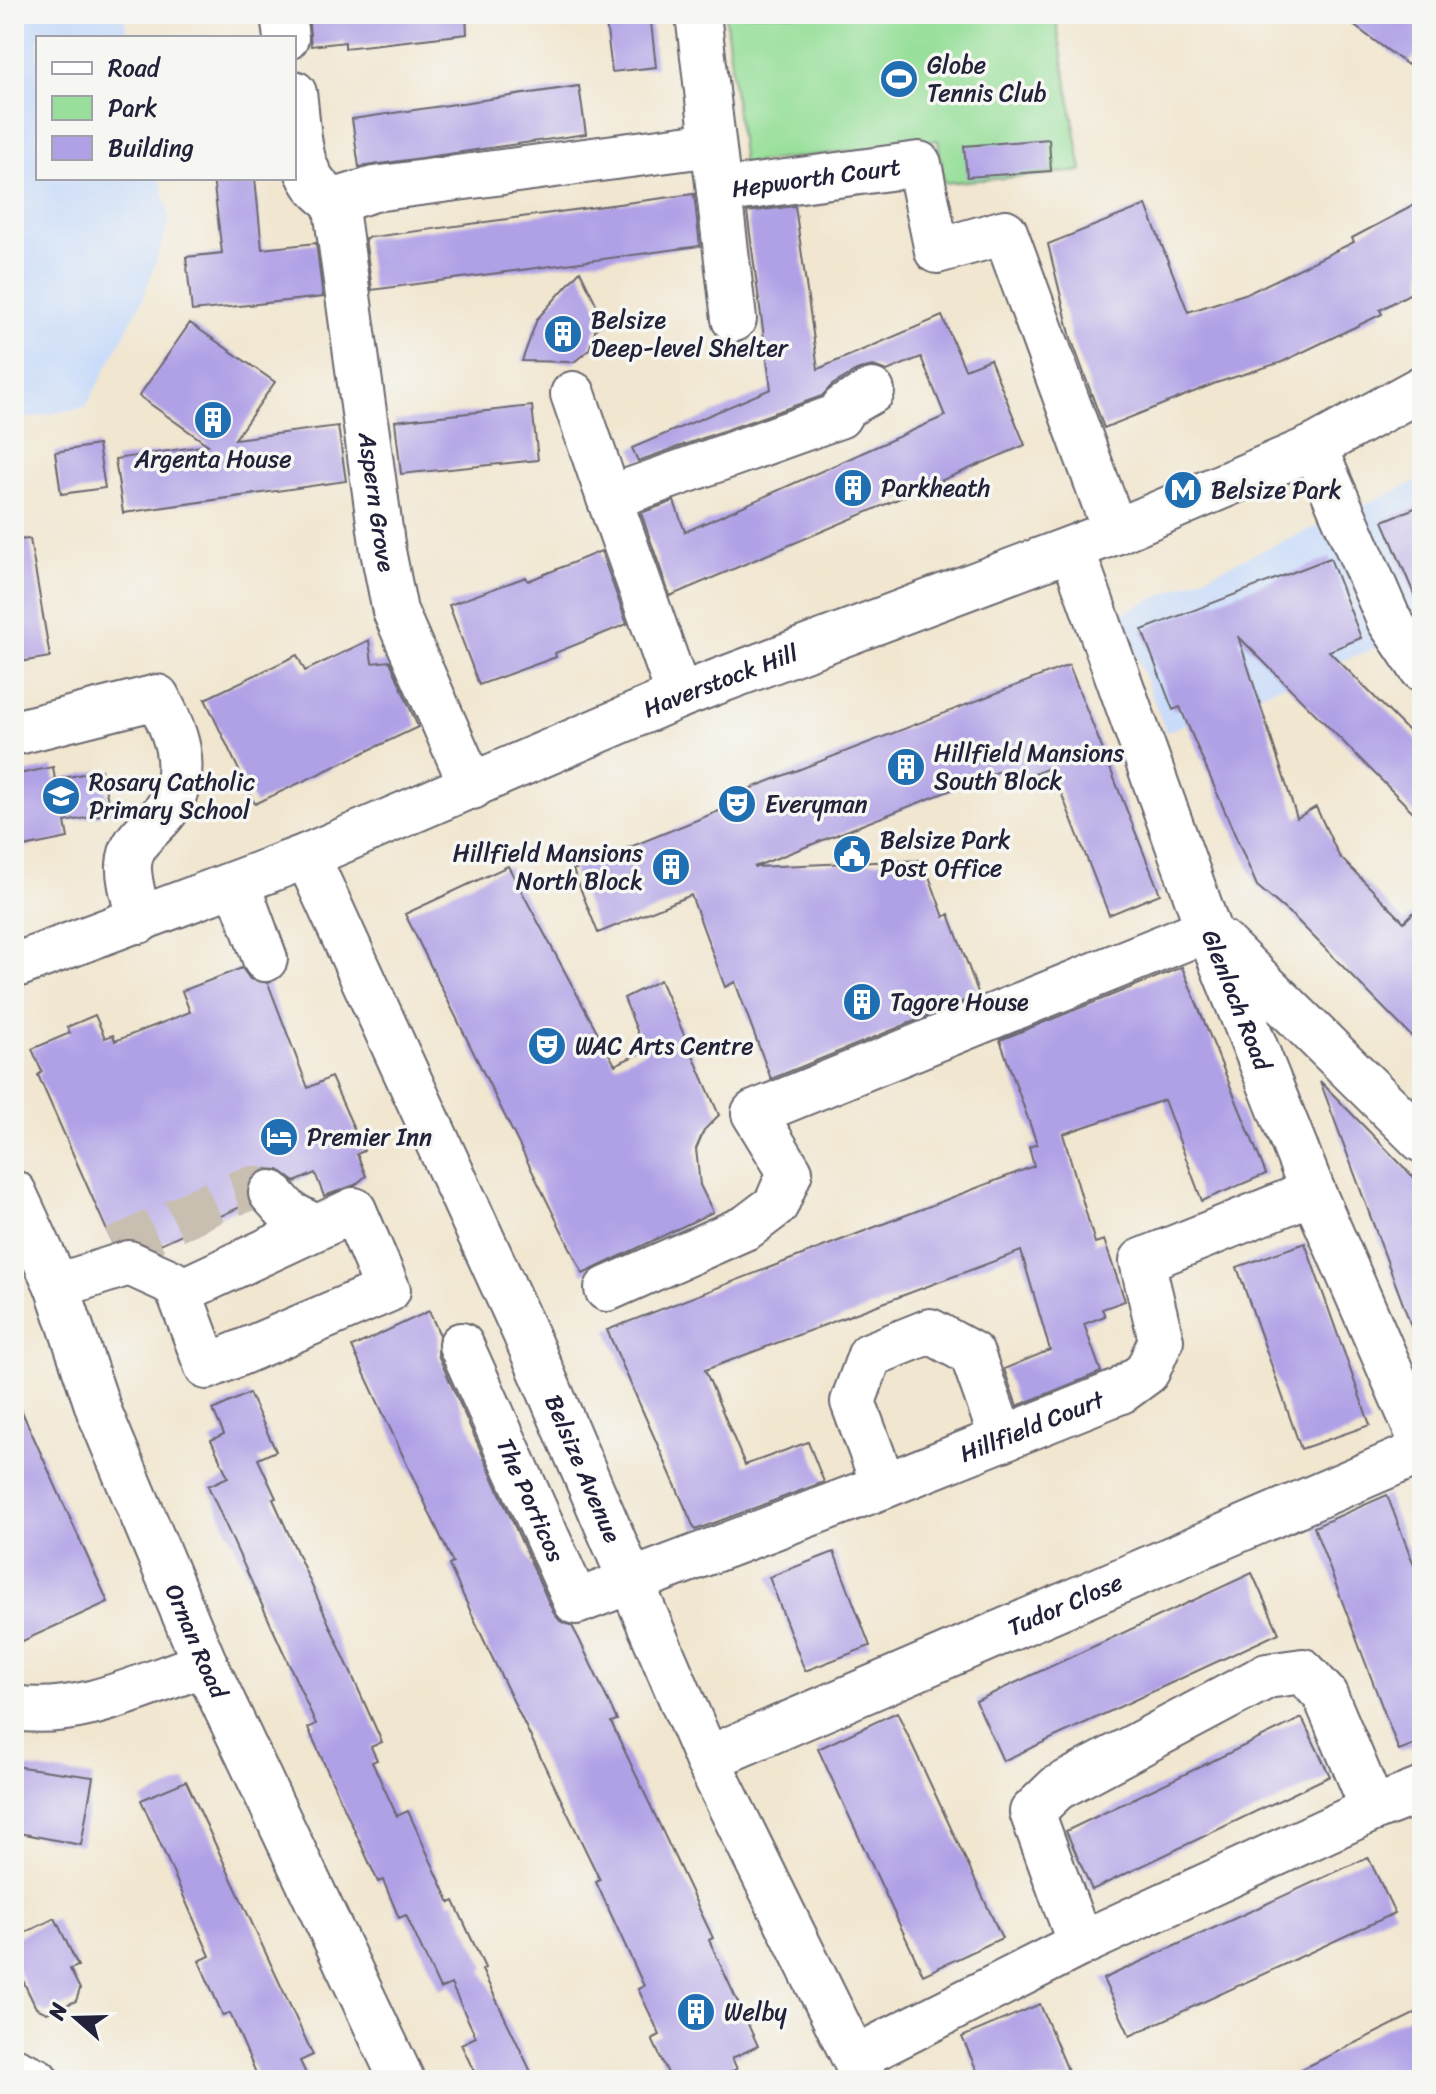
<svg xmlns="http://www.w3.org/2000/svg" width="1436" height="2094" viewBox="0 0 1436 2094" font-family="Sriracha,sans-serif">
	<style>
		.built { fill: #c9dcf9 }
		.green { fill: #97df9a; stroke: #5c806a; stroke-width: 2 }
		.building { fill: #b0a0e6 }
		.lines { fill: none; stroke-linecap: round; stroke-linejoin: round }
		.minor-tunnel { stroke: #c8bfb1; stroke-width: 44; stroke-dasharray: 44 22; stroke-linecap: butt }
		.minor-casing { stroke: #6a676f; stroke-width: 48 }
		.major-casing { stroke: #6a676f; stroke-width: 48 }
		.minor { stroke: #fff; stroke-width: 44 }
		.major { stroke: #fff; stroke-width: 44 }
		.labels { text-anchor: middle; stroke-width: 7; stroke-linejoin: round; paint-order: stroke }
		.poi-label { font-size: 24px; fill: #22223b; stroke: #f6f6f2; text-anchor: start }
		.street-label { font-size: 24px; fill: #22223b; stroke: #f6f6f2 }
	</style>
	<rect width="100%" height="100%" fill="#f6f6f2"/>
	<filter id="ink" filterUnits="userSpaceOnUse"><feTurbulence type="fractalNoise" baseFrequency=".0125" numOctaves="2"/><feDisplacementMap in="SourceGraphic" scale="16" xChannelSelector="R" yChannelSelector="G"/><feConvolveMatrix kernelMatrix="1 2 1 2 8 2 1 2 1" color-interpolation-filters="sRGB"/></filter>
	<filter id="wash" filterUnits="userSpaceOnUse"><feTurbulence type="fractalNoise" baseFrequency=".006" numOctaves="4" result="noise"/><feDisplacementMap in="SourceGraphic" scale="32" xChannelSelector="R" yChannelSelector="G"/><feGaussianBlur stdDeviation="1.8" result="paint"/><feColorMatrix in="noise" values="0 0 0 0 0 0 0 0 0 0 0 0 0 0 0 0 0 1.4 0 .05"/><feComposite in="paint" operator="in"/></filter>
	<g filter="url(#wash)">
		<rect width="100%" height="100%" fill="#f1e6cf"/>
		<path class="built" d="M 14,14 L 123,14 L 129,38 L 38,38 L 38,178 L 160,178 L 170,220 L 143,299 L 86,407 L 14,421 Z
			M 1422,479 L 1422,629 L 1166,732 L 1120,614 Z"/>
		<path class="green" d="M 725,14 L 1055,14 L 1082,171 L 944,183 L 938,140 L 743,164 Z"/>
		<g id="blocks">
			<path class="building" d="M 308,14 L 466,14 L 467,34 L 345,48 L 345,42 L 311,46 Z
				M 605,14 L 650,14 L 656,67 L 612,72 Z
				M 1338,14 L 1422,14 L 1422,46 L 1408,65 Z
				M 579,86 L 586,134 L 359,167 L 352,119 Z
				M 1049,139 L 1051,171 L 967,177 L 964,146 Z
				M 213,178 L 255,178 L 262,249 L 316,243 L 323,297 L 192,311 L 186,257 L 222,253 Z
				M 694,194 L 700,246 L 372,290 L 365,238 Z
				M 1422,201 L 1422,287 L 1380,310 L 1382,314 L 1282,362 L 1216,383 L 1104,428 L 1071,338 L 1048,244 L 1146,205 L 1188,312 L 1251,292 L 1354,242 L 1352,238 Z
				M 795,206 L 818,369 L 942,316 L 965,369 L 990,359 L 1025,445 L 670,596 L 641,513 L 674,501 L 685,532 L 945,416 L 921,357 L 887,371 L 873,366 L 860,369 L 832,385 L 822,396 L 638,461 L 632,448 L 771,389 L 747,212 Z
				M 580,271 L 606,324 L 596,328 L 589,350 L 574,362 L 522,361 L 537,319 Z
				M 190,323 L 275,382 L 235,439 L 338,426 L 346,481 L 123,513 L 115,459 L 208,445 L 139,396 Z
				M 532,406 L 538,460 L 401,474 L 395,421 Z
				M 98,445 L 105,488 L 61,494 L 55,452 Z
				M 1422,505 L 1422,613 L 1383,521 Z
				M 30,539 L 50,657 L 14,663 L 14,540 Z
				M 601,551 L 627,624 L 555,653 L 556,657 L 479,685 L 449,605 L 526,577 L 528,581 Z
				M 1330,558 L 1361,638 L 1329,651 L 1422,745 L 1422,821 L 1238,636 L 1297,818 L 1316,807 L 1339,856 L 1404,922 L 1422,904 L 1422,1047 L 1295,918 L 1257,886 L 1180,707 L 1173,710 L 1142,630 Z
				M 369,640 L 372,663 L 390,661 L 418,727 L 255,804 L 205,699 L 297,655 L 305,671 Z
				M 1069,665 L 1160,894 L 1109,915 L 1051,767 L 1011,784 L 1005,769 L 754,867 L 923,860 L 944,917 L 949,914 L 979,995 L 771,1079 L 735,982 L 725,987 L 691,895 L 598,933 L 573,870 L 744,801 L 741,792 Z
				M 53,767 L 55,780 L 101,770 L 111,813 L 65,822 L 68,838 L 14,849 L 14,775 Z
				M 508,866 L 615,1065 L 645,1051 L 624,998 L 660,980 L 719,1115 L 704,1130 L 696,1149 L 700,1185 L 713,1212 L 583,1274 L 405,914 Z
				M 1182,967 L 1266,1174 L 1202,1201 L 1164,1100 L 1063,1134 L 1095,1243 L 1104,1240 L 1125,1301 L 1102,1309 L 1105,1316 L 1084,1324 L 1101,1372 L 1017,1406 L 1004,1369 L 1050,1350 L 1021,1251 L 705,1370 L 745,1465 L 808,1442 L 824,1482 L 695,1530 L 607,1330 L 1034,1166 L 1029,1147 L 1037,1144 L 1000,1040 Z
				M 242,968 L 250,979 L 268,983 L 308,1088 L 331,1077 L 364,1151 L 357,1154 L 366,1176 L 355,1185 L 324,1196 L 315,1173 L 295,1182 L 279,1170 L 265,1169 L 254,1175 L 248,1185 L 249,1203 L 154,1247 L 138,1240 L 112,1242 L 38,1075 L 42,1072 L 32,1049 L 70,1033 L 67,1027 L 95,1015 L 105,1038 L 113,1035 L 115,1041 L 190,1012 L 182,991 Z
				M 1320,1081 L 1422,1186 L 1422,1346 L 1419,1347 Z
				M 1305,1243 L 1370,1425 L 1301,1449 L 1237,1267 Z
				M 429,1311 L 439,1333 L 438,1355 L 553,1612 L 560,1621 L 572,1626 L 579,1639 L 617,1720 L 611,1722 L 713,1938 L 709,1940 L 758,2046 L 732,2058 L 737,2069 L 712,2080 L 671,2080 L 652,2039 L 660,2035 L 638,1989 L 644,1986 L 596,1882 L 600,1880 L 489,1651 L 449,1565 L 453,1563 L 352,1347 Z
				M 249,1393 L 276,1451 L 258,1459 L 276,1498 L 273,1499 L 382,1742 L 371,1747 L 377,1760 L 372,1762 L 397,1816 L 408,1811 L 450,1903 L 454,1901 L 485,1968 L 482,1970 L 535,2080 L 478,2080 L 461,2044 L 476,2037 L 451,1984 L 440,1989 L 406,1915 L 399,1918 L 383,1880 L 378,1882 L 308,1728 L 316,1724 L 208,1486 L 228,1477 L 211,1440 L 224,1434 L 213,1410 Z
				M 14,1394 L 108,1602 L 14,1645 Z
				M 1387,1495 L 1422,1586 L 1422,1742 L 1399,1751 L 1314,1527 Z
				M 834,1552 L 870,1646 L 805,1671 L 769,1577 Z
				M 1252,1573 L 1279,1633 L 1003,1761 L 976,1701 Z
				M 897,1712 L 1002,1938 L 923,1975 L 818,1749 Z
				M 1302,1718 L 1330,1776 L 1092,1890 L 1066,1831 Z
				M 14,1766 L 93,1777 L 81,1845 L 14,1832 Z
				M 186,1781 L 313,2055 L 300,2061 L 309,2080 L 259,2080 L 230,2013 L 223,2016 L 199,1961 L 210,1956 L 141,1800 Z
				M 1368,1857 L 1395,1913 L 1130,2036 L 1103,1979 Z
				M 55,1918 L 78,1966 L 70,1969 L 80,1989 L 76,2001 L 47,2013 L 36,2008 L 14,1962 L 14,1938 Z
				M 1040,2004 L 1072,2080 L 981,2080 L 962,2037 Z
				M 1422,2010 L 1422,2080 L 1280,2080 Z"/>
		</g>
	</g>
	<g filter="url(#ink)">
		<use href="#blocks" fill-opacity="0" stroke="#6a676f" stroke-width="2"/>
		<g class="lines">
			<path class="minor-tunnel" d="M 115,1250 L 221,1198 L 253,1188 L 271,1193"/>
			<defs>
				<g id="minor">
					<path d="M 283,14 L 286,38"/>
					<path d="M 698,14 L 734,319"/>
					<path d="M 294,93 C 300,133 295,180 335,201 L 374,189 L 713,144"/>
					<path id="s1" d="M 719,191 L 919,164 L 937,251 L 1005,232 L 1115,532"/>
					<path id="s2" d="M 335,201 L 383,551 L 395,611 L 472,787"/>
					<path d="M 573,394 L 609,498"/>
					<path d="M 1314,447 L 1389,620 L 1422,669"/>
					<path id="s3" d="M 1072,549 L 1208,929 L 1313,1192 L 1422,1443"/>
					<path d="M 679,696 L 609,498 L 839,416 L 844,407 L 872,391"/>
					<path d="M 14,733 L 157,697 C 175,730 190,766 170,804 C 159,826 130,836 129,865 C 128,882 136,903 139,921"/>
					<path id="s4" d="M 307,856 L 524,1331 L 707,1759 L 865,2080"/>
					<path d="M 237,883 L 265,959"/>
					<path d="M 1221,942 L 1422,1140"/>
					<path id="s5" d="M 14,1193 L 57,1286 L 99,1411 L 205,1664 L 402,2080"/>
					<path d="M 271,1193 L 289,1213 L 315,1227"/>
					<path d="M 354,1210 L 388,1290 L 207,1367 L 179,1292 Z"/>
					<path d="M 57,1286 L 129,1263 L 171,1282 L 179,1292"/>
					<path d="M 607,1289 L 747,1227 L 776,1205 L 790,1172 L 754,1113 L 1208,929"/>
					<path id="s6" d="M 461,1345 L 576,1602 L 884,1486 L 1121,1391 L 1147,1372 L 1161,1340 L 1142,1261 L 1313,1192"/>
					<path d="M 884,1486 L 853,1402 L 870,1355 L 930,1331 L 972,1354 L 1002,1439"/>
					<path d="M 14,1708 C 80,1718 143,1685 205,1664"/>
					<path id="s7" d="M 707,1759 L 1422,1451"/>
					<path d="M 1080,1944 L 1032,1812 L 1057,1788 L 1267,1676 L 1303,1671 L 1325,1695 L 1373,1809"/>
					<path d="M 855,2058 L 1080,1944 L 1373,1809 L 1422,1790"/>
					<path d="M 14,2070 L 36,2080"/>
				</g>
				<g id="major">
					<path id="s8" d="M 14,966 L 307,856 L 679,696 L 1115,532 L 1314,447 L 1422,388"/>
				</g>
			</defs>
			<use href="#minor" class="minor-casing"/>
			<use href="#major" class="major-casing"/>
			<use href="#minor" class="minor"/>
			<use href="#major" class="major"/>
		</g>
	</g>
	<defs>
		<symbol id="stadium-disc" viewBox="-11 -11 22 22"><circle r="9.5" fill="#1f6fb2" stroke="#f6f6f2"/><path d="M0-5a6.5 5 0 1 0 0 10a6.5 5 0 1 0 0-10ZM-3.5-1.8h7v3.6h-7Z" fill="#fff"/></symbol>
		<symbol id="building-disc" viewBox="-11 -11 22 22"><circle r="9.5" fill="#1f6fb2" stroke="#f6f6f2"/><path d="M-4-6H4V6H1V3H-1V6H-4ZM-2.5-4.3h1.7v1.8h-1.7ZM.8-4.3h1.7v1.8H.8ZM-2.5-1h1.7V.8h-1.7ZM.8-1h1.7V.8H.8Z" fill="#fff"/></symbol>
		<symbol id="metro-disc" viewBox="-11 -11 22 22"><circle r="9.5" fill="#1f6fb2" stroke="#f6f6f2"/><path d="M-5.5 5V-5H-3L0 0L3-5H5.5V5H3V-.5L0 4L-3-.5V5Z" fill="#fff"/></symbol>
		<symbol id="school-disc" viewBox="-11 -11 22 22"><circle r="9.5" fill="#1f6fb2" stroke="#f6f6f2"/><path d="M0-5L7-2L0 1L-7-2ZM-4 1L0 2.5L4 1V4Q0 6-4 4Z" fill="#fff"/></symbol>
		<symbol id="theatre-disc" viewBox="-11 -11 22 22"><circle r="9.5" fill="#1f6fb2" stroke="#f6f6f2"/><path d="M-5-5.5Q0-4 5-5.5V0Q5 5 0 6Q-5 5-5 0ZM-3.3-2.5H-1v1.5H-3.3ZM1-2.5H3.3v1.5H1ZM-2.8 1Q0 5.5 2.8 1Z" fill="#fff"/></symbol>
		<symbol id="civic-disc" viewBox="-11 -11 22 22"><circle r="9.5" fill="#1f6fb2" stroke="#f6f6f2"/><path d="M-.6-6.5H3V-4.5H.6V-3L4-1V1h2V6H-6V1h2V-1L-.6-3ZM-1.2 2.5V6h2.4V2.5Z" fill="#fff"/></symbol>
		<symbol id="hotel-disc" viewBox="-11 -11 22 22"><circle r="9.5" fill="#1f6fb2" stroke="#f6f6f2"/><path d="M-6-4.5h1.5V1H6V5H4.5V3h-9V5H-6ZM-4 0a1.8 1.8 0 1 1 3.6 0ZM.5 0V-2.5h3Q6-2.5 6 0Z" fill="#fff"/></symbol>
	</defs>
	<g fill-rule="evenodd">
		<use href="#stadium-disc" x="877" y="57" width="44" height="44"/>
		<use href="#building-disc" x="541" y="312" width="44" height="44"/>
		<use href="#building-disc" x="191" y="398" width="44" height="44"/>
		<use href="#building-disc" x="831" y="466" width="44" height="44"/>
		<use href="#metro-disc" x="1161" y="468" width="44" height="44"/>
		<use href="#building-disc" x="884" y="745" width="44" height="44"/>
		<use href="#school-disc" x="39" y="774" width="44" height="44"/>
		<use href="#theatre-disc" x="715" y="782" width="44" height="44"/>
		<use href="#civic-disc" x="830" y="832" width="44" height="44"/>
		<use href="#building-disc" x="649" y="845" width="44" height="44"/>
		<use href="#building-disc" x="840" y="980" width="44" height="44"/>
		<use href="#theatre-disc" x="525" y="1024" width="44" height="44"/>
		<use href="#hotel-disc" x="257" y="1115" width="44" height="44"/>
		<use href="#building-disc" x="674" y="1990" width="44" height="44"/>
	</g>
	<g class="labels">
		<g class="poi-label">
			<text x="927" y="73">Globe<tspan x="927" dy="28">Tennis Club</tspan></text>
			<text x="591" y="328">Belsize<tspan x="591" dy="28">Deep-level Shelter</tspan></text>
			<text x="213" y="467" text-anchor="middle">Argenta House</text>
			<text x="881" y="496">Parkheath</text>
			<text x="1211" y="498">Belsize Park</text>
			<text x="934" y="761">Hillfield Mansions<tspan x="934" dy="28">South Block</tspan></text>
			<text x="89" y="790">Rosary Catholic<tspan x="89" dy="28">Primary School</tspan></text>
			<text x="765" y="812">Everyman</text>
			<text x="880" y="848">Belsize Park<tspan x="880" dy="28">Post Office</tspan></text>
			<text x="643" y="861" text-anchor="end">Hillfield Mansions<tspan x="643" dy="28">North Block</tspan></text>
			<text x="890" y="1010">Tagore House</text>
			<text x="575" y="1054">WAC Arts Centre</text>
			<text x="307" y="1145">Premier Inn</text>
			<text x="724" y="2020">Welby</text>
		</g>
		<g class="street-label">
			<text dy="8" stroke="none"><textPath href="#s1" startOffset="98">Hepworth Court</textPath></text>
			<text dy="8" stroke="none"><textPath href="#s2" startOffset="304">Aspern Grove</textPath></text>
			<text dy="8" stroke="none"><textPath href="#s8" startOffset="762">Haverstock Hill</textPath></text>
			<text dy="8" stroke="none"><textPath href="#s3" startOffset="480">Glenloch Road</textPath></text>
			<text dy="8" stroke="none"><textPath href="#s6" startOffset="770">Hillfield Court</textPath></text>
			<text dy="8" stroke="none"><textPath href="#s4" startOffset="672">Belsize Avenue</textPath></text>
			<text dy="8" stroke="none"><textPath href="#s6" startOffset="170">The Porticos</textPath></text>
			<text dy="8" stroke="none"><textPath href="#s7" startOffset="390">Tudor Close</textPath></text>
			<text dy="8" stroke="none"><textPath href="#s5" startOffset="484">Ornan Road</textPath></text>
		</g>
	</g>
	<rect width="1436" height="2094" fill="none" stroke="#f6f6f2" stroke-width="48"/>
	<rect x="36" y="36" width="260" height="144" fill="#f6f6f2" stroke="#a1a1a9" stroke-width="2"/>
	<rect x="52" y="62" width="40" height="12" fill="#ffffff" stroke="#a1a1a9" stroke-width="2"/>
	<text x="108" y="76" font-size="24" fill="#22223b">Road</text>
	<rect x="52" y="96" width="40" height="24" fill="#97df9a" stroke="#a1a1a9" stroke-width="2"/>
	<text x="108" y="116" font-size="24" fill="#22223b">Park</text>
	<rect x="52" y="136" width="40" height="24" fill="#b0a0e6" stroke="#a1a1a9" stroke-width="2"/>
	<text x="108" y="156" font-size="24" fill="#22223b">Building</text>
	<g transform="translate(76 2018) rotate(290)" stroke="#f6f6f2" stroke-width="6" paint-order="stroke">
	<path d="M0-6L14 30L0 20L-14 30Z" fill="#22223b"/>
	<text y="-12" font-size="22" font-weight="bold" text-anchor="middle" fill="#22223b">N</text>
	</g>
</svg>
